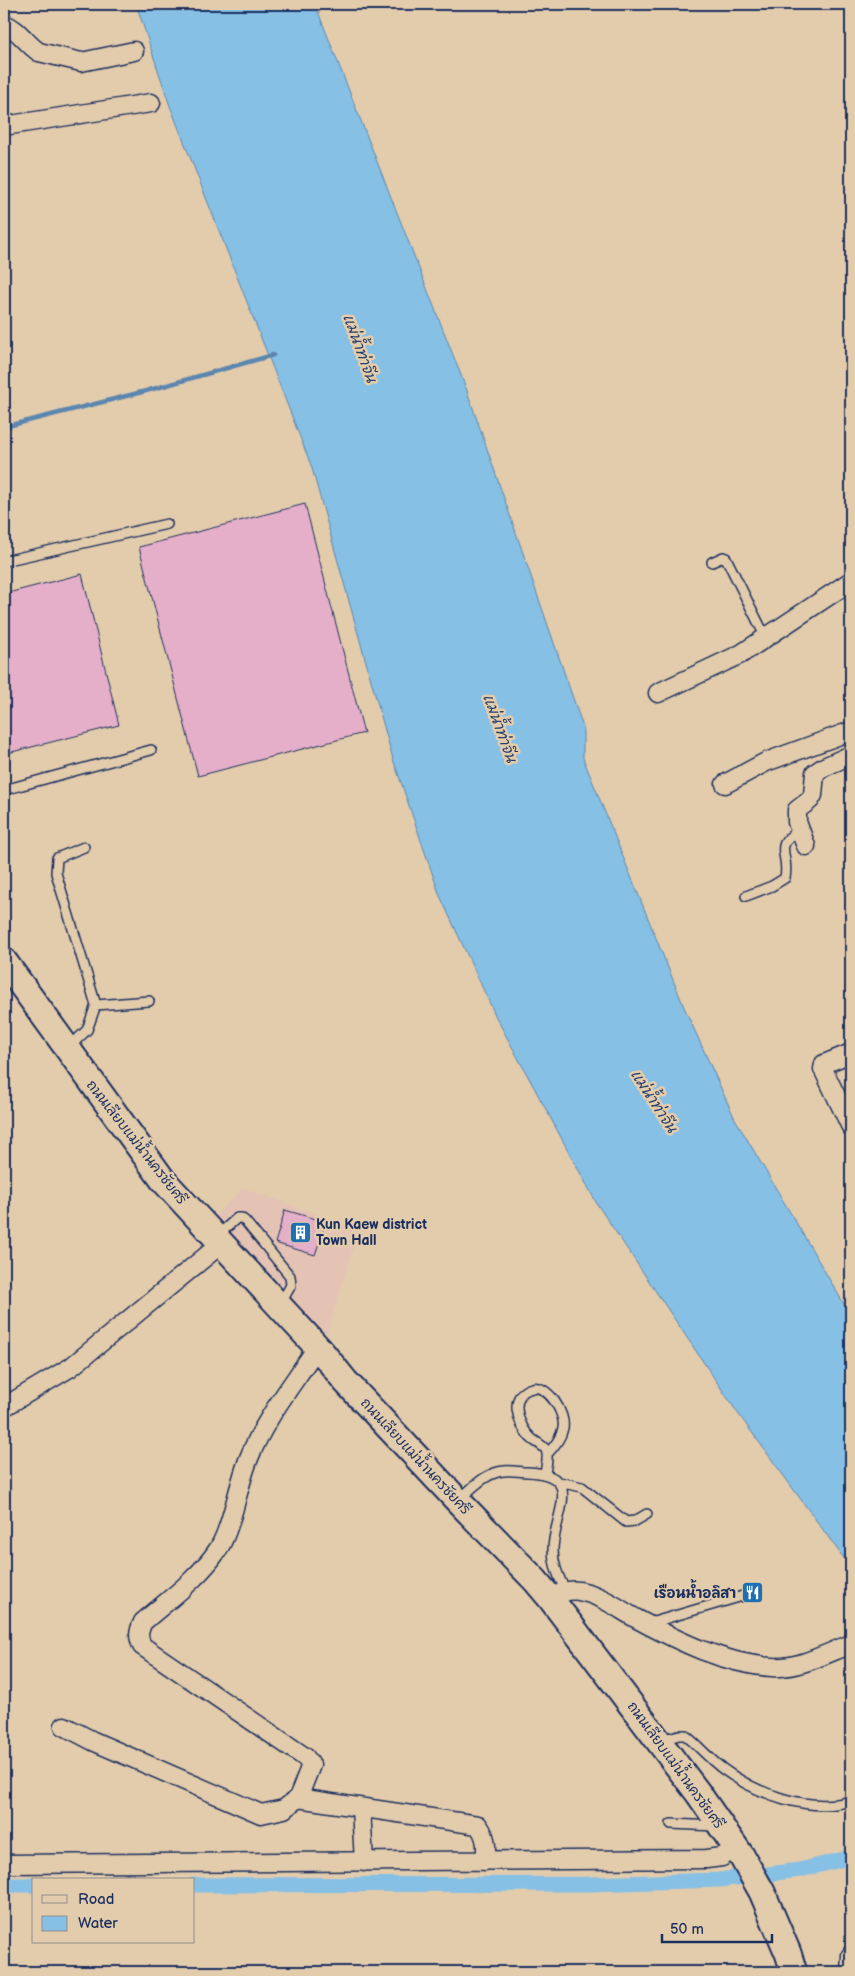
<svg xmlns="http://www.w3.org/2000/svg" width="855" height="1976" viewBox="0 0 855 1976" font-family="'Balsamiq Sans','Playpen Sans Thai',sans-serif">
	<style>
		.built { fill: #e4c3b5 }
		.water { fill: #86c0e5; stroke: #5b86af }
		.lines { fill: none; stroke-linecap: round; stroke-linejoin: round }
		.stream { stroke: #5b86af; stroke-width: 4.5 }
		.canal { stroke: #86c0e5; stroke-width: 15 }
		.building { fill: #e5afc9; stroke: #1b2f5e }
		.service-casing { stroke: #1b2f5e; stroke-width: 12 }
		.minor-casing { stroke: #1b2f5e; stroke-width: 21 }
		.secondary-casing { stroke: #1b2f5e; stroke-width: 29 }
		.service { stroke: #e3ccac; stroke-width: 9 }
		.minor { stroke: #e3ccac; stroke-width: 18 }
		.secondary { stroke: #e3ccac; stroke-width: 25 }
		.labels { text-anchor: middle; stroke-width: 5; stroke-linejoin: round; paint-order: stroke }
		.street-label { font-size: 14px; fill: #1b2f5e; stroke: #e3ccac }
		.poi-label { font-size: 14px; font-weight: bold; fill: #1b2f5e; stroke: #e3ccac; text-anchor: start }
		.water-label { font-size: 15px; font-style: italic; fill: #263e6c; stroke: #e3ccac }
	</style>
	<rect width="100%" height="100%" fill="#e3ccac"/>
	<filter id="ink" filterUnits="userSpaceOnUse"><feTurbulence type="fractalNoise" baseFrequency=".02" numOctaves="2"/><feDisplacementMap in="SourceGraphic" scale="10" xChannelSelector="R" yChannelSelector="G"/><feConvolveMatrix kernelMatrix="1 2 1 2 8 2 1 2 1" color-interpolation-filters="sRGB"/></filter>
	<g filter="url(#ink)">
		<path class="built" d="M 243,1188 L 359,1229 L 325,1340 L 211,1220 Z"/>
		<path class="water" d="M 136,4 L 315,4 L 466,388 L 583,727 L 583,758 L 684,1007 L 734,1117 L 851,1316 L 851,1568 L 737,1412 L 597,1204 L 497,1019 L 440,896 L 393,759 L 311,465 L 170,106 Z"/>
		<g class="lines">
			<path class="stream" d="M 4,427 L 146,391 L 273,355"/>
			<path class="canal" d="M 4,1885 L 34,1885
				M 194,1885 L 589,1884 L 719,1880 L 800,1870 L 844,1859 L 851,1855"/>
		</g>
		<path class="building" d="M 305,504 L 364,733 L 198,776 L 139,547 Z
			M 82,574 L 119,725 L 4,754 L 4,594 Z
			M 285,1210 L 326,1222 L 315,1255 L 275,1243 Z"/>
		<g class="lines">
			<defs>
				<path id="service" d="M 4,561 L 167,524
					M 712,562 L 723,557 L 726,558 L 766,638
					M 4,790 L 151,750
					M 84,847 L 57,858 L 56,873 L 96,1005 L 149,1001
					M 746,896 L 772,886 L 785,878 C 790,852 771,847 800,830
					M 68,1048 L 87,1030 L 96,1005
					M 217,1236 L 237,1218 L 241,1218 L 245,1221 L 290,1276 L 291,1285 L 281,1303
					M 545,1473 C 546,1466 549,1456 546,1450 C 543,1445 535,1442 531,1438 C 518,1426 507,1394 532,1388 C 548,1384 566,1414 563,1428 C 561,1439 554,1447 547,1454
					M 559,1482 L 582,1487 L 626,1522 L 635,1521 L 647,1514
					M 459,1499 C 473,1488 486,1472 504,1471 C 512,1470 520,1472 527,1472 C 587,1474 553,1515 553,1550 C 553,1565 559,1579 566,1591
					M 647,1624 L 753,1593
					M 661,1740 L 679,1735 L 685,1735 C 698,1745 709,1759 723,1769 C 757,1794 809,1813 851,1801
					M 671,1824 L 716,1826"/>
				<path id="minor" d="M 4,24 C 19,29 26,44 39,52 L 81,62 L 134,51
					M 4,126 L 151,103
					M 658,693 L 741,654 L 851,581
					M 725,784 L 766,762 L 851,731
					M 806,846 L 797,822 L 797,810 L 810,800 L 813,795 L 815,773 L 824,767 L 851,755
					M 851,1053 L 824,1064 L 823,1069 L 851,1127
					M 317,1347 C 294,1383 265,1418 249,1458 C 238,1484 232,1529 217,1551 C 198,1579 168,1600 143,1622 C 138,1632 138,1637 142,1646 L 305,1757 L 311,1765 L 298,1798 L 478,1825 C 487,1837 487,1847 485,1861
					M 4,1407 L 71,1367 L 221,1244
					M 551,1599 C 560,1593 568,1589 579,1591 C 599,1594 619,1609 637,1619 C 678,1641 724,1664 772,1667 C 799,1669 827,1653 851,1644
					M 64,1726 L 93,1741 L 261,1814 L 284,1809 L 298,1798
					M 361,1808 L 364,1862
					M 4,1864 L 706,1859 L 722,1857 L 736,1848
					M 850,1972 L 851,1955"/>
				<path id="secondary" d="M 4,961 L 163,1180 L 321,1351 L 346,1382 L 457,1500 L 535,1580 L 551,1599 L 698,1793 L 741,1855 L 762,1892 L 788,1953 L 794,1972"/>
			</defs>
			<use href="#service" class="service-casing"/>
			<use href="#minor" class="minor-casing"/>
			<use href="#secondary" class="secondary-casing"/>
			<use href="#service" class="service"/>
			<use href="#minor" class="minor"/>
			<use href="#secondary" class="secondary"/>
		</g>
	</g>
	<defs>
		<symbol id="building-square" viewBox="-11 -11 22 22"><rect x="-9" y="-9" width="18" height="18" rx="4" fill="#1f6fb2" stroke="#e3ccac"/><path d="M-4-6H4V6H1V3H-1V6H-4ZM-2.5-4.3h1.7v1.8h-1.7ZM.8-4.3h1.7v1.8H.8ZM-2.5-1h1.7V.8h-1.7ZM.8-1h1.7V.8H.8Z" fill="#fff"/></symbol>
		<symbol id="restaurant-square" viewBox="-11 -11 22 22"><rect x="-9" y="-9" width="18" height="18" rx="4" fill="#1f6fb2" stroke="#e3ccac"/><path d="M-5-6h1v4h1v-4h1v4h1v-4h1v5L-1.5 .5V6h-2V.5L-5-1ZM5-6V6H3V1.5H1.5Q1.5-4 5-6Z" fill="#fff"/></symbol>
	</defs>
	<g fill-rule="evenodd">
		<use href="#building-square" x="288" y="1220" width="25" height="25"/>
		<use href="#restaurant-square" x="740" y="1580" width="25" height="25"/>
	</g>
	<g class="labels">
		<g class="street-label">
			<text transform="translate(137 1142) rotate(52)" y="5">ถนนเลียบแม่น้ำนครชัยศรี</text>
			<text transform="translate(416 1456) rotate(47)" y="5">ถนนเลียบแม่น้ำนครชัยศรี</text>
			<text transform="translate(676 1765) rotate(54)" y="5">ถนนเลียบแม่น้ำนครชัยศรี</text>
		</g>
		<g class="poi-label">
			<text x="316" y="1229">Kun Kaew district<tspan x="316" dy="16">Town Hall</tspan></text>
			<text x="736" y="1598" text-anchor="end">เรือนน้ำอลิสา</text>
		</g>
		<g class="water-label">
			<text transform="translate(360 348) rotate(70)" y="5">แม่น้ำท่าจีน</text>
			<text transform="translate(500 728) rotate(70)" y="5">แม่น้ำท่าจีน</text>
			<text transform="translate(654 1101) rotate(57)" y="5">แม่น้ำท่าจีน</text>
		</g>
	</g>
	<rect width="855" height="1976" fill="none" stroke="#e3ccac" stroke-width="20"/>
	<rect x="10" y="10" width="835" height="1956" fill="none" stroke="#1b2f5e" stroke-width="2" filter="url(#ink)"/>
	<rect x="32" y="1878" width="162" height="65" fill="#e3ccac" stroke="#938d8d"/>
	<rect x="42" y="1895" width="25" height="8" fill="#e3ccac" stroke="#938d8d"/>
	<text x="78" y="1904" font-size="15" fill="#1b2f5e">Road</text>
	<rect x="42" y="1916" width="25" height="15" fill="#86c0e5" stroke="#938d8d"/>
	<text x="78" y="1928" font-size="15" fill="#1b2f5e">Water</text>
	<path d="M662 1934v8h110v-8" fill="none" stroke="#1b2f5e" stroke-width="2.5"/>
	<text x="670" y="1934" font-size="15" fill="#1b2f5e" stroke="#e3ccac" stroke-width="4" paint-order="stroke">50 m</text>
</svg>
